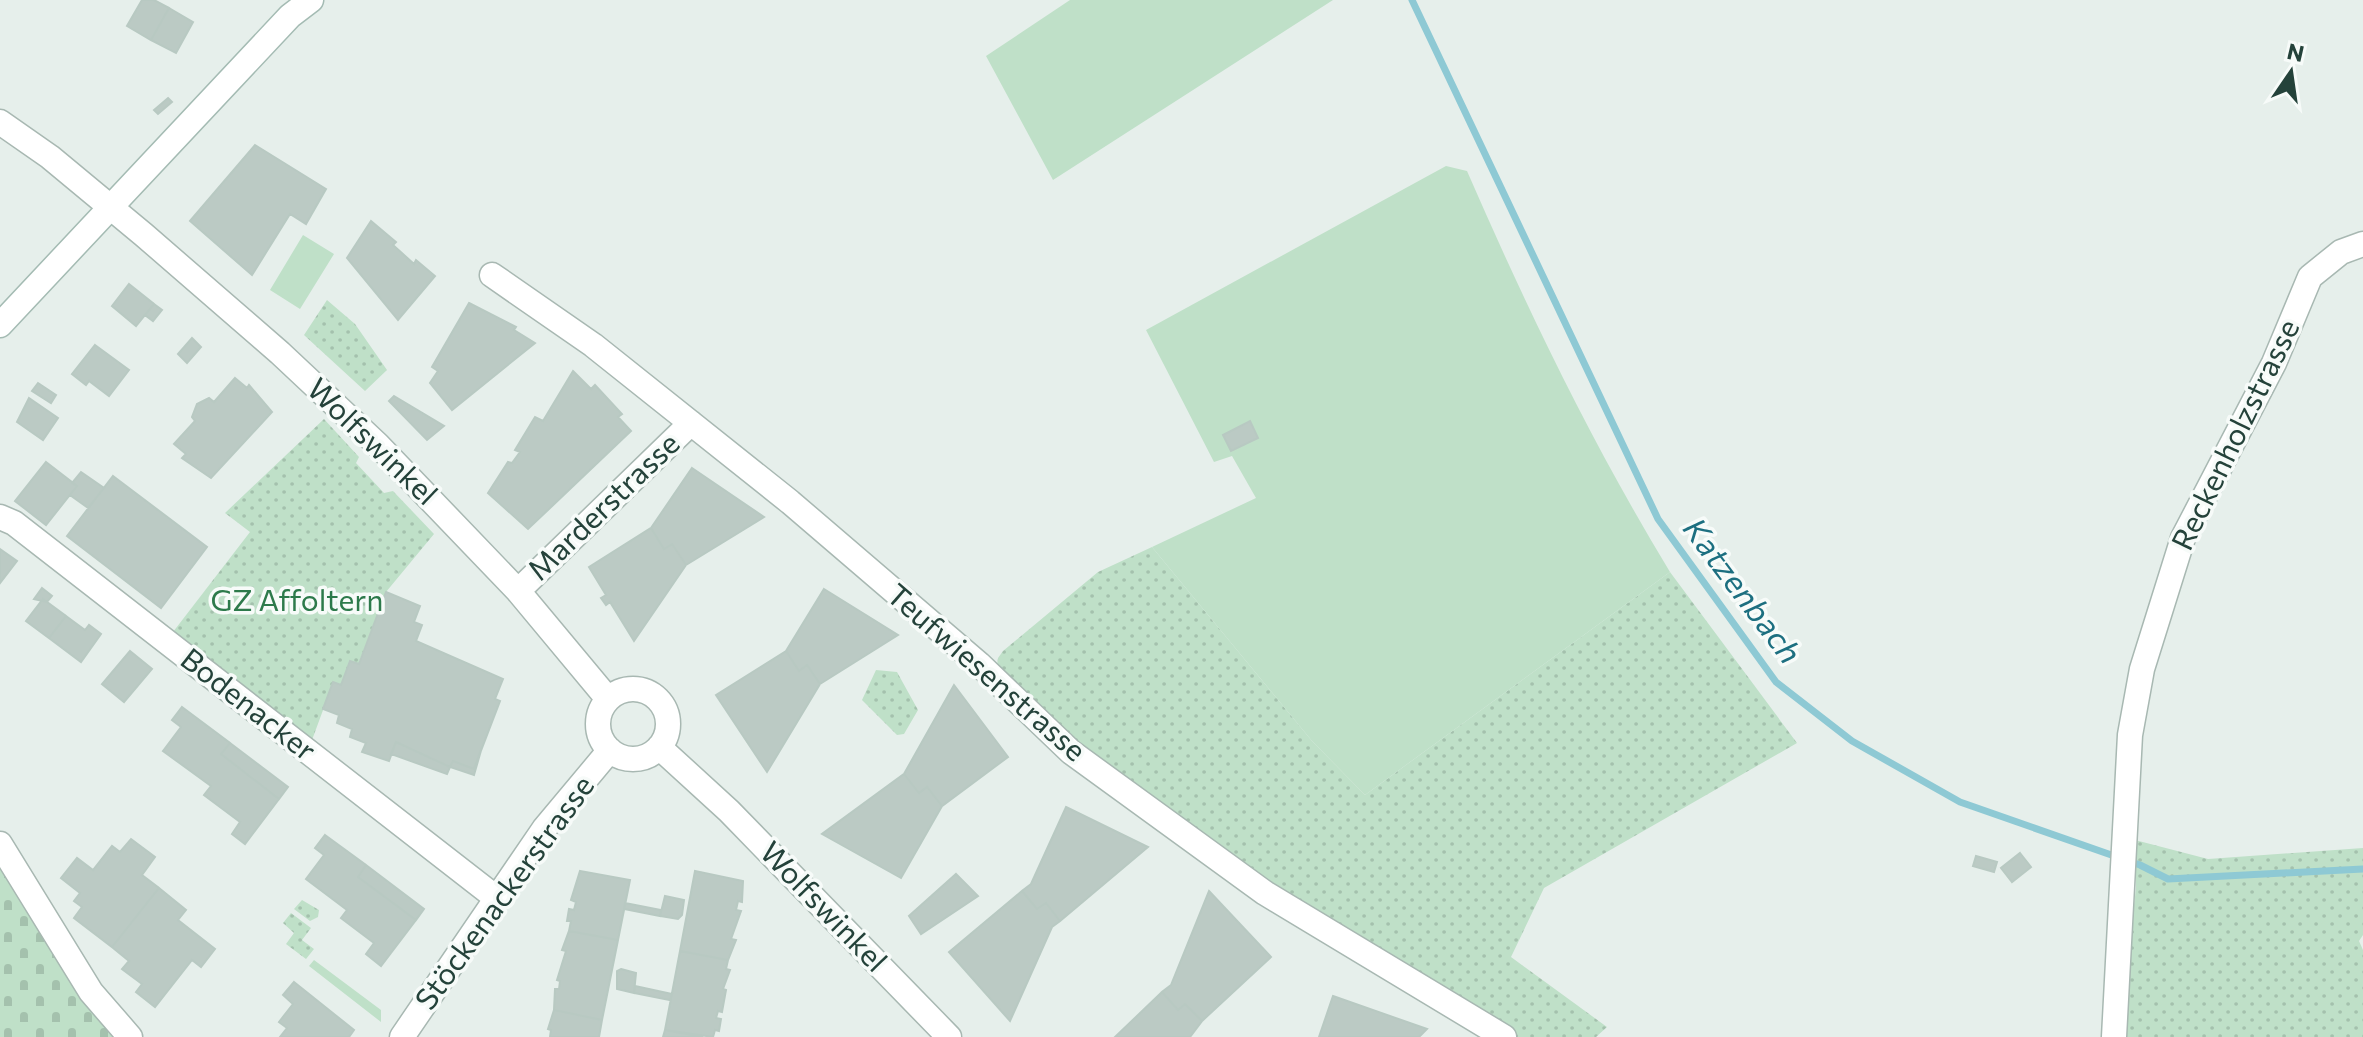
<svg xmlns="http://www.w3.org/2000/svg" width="2363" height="1037" viewBox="0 0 2363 1037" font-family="Commissioner,sans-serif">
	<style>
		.grass { fill: url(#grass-dots) }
		.cemetery { fill: url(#cemetery-stones) }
		.garden { fill: #bfe0c8 }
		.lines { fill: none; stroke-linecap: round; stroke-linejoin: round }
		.stream { stroke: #8ec9d4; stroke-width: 7 }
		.building { fill: #bbcac4; stroke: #b8c9c2; stroke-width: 2 }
		.street-casing { stroke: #a8b8b2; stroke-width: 27 }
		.secondary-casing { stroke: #a4bbb3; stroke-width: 27 }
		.street { stroke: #fff; stroke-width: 24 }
		.secondary { stroke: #fff; stroke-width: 24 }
		.labels { text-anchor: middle; stroke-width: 7; stroke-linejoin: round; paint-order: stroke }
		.street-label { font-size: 30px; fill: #24423a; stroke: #f7fbf9 }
		.park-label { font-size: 30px; fill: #2d7a4b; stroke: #f7fbf9 }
		.water-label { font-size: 32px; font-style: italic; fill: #1c6f80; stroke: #f7fbf9 }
	</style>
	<defs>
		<pattern id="grass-dots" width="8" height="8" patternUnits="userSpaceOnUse" patternTransform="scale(2)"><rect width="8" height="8" fill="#bfe0c8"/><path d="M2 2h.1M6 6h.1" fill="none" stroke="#a4c1ad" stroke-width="1.8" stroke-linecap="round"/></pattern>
		<pattern id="cemetery-stones" width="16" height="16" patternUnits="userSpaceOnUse" patternTransform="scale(2)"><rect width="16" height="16" fill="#bfe0c8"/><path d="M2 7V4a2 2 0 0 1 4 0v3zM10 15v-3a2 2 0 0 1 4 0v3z" fill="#a4c1ad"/></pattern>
	</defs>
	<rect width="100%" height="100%" fill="#e6efeb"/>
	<path class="grass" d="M 327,300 L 355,324 L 387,370 L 365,391 L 304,335 Z
		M 324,419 L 359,457 L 356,463 L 384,493 L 393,491 L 434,534 L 386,592 L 358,665 L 341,685 L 333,683 L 312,740 L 173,632 L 250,532 L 225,513 Z
		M 1152,547 L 1312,741 L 1365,795 L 1670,572 L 1797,743 L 1544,888 L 1511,957 L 1607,1027 L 1596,1037 L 1514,1037 L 1264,885 L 1113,777 L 996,673 L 998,658 L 1003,651 L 1098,572 Z
		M 876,670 L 897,672 L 918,710 L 904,734 L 897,735 L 862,700 Z
		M 2135,840 L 2208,859 L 2363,848 L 2363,935 L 2359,941 L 2363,950 L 2363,1037 L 2119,1037 L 2136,888 Z
		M 302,900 L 319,910 L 318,917 L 310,921 L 294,909 Z
		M 291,913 L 311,928 L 302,940 L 314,949 L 306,959 L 286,944 L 294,933 L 283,923 Z"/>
	<path class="cemetery" d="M 0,862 L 119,1037 L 0,1037 Z"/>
	<path class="garden" d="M 1070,0 L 1333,0 L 1053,180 L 986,56 Z
		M 1446,166 L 1467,171 C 1528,311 1590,440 1670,572 L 1365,795 L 1312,741 L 1152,547 L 1256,498 L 1232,456 L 1214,462 L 1146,330 Z
		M 303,235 L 334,254 L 300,309 L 270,290 Z
		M 314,960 L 381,1010 L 381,1022 L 309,966 Z"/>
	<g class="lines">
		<path class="stream" d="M 1412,0 L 1658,519 L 1776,682 L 1852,741 L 1960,802 L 2140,865 L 2168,879 L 2363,869"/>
	</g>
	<path class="building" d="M 142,0 L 154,0 L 169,8 L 151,40 L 127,26 Z
		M 169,8 L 193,22 L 176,53 L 151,40 Z
		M 168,98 L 172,102 L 158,114 L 154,110 Z
		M 255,145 L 326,189 L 306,224 L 290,214 L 252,275 L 190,221 Z
		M 371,221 L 396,242 L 393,245 L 414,264 L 416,260 L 435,276 L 398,320 L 347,258 Z
		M 129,284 L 154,304 L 136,326 L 112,306 Z
		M 469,303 L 516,327 L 514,330 L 535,343 L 452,410 L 430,383 L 438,371 L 432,367 Z
		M 154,304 L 162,310 L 153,321 L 145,315 Z
		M 192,338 L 201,347 L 187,363 L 178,354 Z
		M 95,345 L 129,370 L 109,396 L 89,381 L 86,385 L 72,374 Z
		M 573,371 L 591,389 L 595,385 L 622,414 L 618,417 L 631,431 L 528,529 L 488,493 L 508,462 L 512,463 L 520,452 L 515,450 L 535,417 L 543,421 Z
		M 235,378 L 247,388 L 249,385 L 272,412 L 211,478 L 182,458 L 186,454 L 174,444 L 195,421 L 192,417 L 197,404 L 209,398 L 214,402 Z
		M 38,383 L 56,395 L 51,403 L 32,391 Z
		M 394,396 L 444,426 L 427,440 L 389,401 Z
		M 29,398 L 58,418 L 43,440 L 17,422 Z
		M 1250,421 L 1258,438 L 1231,451 L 1223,435 Z
		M 46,462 L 77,486 L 46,525 L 15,501 Z
		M 692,468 L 764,517 L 686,565 L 672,544 L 664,549 L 651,528 Z
		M 81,472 L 104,488 L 88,508 L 70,495 L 77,486 L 72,483 Z
		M 113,476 L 207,547 L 161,608 L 67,536 Z
		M 651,528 L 664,549 L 672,544 L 686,565 L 634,641 L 610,602 L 606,605 L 601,598 L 606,595 L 589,567 Z
		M 0,549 L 17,561 L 0,583 Z
		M 42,588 L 52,596 L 47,602 L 34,599 Z
		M 824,589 L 898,635 L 820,684 L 807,665 L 799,671 L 786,651 Z
		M 386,592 L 420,606 L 414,622 L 422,625 L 416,641 L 503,679 L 495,699 L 500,701 L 474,769 L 453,761 L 450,767 L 396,742 L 389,761 L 362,752 L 366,743 L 350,737 L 352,729 L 337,723 L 339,715 L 323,709 L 333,682 L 341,685 L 350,661 L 359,664 Z
		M 43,599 L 66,616 L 49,638 L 26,621 Z
		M 66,616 L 85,630 L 89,625 L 101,634 L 81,662 L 49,638 Z
		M 130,651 L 152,669 L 124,702 L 102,684 Z
		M 786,651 L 799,671 L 807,665 L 820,684 L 767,772 L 716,695 Z
		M 954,685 L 1008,757 L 942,806 L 927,787 L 919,793 L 904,774 Z
		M 182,707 L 230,743 L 221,754 L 279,799 L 245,844 L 232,834 L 240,822 L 204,795 L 211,786 L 163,751 L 181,727 L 172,720 Z
		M 396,742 L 450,767 L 447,774 L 391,754 Z
		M 230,743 L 288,787 L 279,799 L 221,754 Z
		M 482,747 L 474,775 L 450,767 L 453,761 L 474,769 Z
		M 904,774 L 919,793 L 927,787 L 942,806 L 901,878 L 822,834 Z
		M 1066,807 L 1148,847 L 1060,921 L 1046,903 L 1037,909 L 1022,891 L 1031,884 Z
		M 325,835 L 366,865 L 358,877 L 416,920 L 381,966 L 366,954 L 374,943 L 341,918 L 347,910 L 306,879 L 324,855 L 315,848 Z
		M 131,839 L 155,857 L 142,875 L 159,888 L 112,947 L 74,918 L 82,907 L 74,901 L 80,893 L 61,878 L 77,858 L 93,870 L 112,846 L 120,852 Z
		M 2020,853 L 2031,867 L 2012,882 L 2001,868 Z
		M 1976,856 L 1997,862 L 1994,872 L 1973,866 Z
		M 366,865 L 424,909 L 416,920 L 358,877 Z
		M 580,871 L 630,880 L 618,940 L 569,931 L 571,921 L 567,921 L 569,909 L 574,910 L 576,902 L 571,900 Z
		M 695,871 L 743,881 L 742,902 L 738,901 L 736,910 L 741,911 L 731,939 L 736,940 L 728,960 L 680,951 Z
		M 956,874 L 978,896 L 921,934 L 909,916 Z
		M 159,888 L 186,910 L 178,920 L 215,949 L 201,967 L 192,960 L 155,1007 L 136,992 L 142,984 L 122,969 L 129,961 L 112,947 Z
		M 1022,891 L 1037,909 L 1046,903 L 1060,921 L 1052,927 L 1010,1021 L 949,952 Z
		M 1209,891 L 1271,957 L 1202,1021 L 1185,1004 L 1178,1010 L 1162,992 L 1171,985 Z
		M 665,896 L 684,900 L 682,915 L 678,919 L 660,916 Z
		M 625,903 L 661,910 L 660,916 L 624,909 Z
		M 569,931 L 618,940 L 602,1020 L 554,1010 L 555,989 L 559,989 L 560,981 L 557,980 L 566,951 L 562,950 Z
		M 680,951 L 728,960 L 726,969 L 730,970 L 723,989 L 726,990 L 722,1012 L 718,1011 L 716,1018 L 721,1019 L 719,1031 L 715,1030 L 713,1037 L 665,1030 Z
		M 621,969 L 636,973 L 634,993 L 617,989 L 617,971 Z
		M 294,982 L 354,1030 L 349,1037 L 280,1037 L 287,1028 L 279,1022 L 293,1004 L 283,995 Z
		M 635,986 L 672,994 L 670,1000 L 634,993 Z
		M 1162,992 L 1178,1010 L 1185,1004 L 1202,1021 L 1190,1037 L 1115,1037 Z
		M 1333,996 L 1427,1029 L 1419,1037 L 1319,1037 Z
		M 554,1010 L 602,1020 L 599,1037 L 550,1037 L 551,1030 L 548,1029 Z
		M 665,1030 L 703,1037 L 663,1037 Z"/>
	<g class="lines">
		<defs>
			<path id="street" d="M 0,122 L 50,157 L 144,235 L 280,353 L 378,445 L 518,591 L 608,699
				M 492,275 L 593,345 L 790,502 L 979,664 L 1071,752 L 1265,893 L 1504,1037
				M 0,517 L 14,523 L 495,897
				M 518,591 L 691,423
				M598 724a35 35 0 1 1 70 0a35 35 0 1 1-70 0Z
				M 659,747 L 729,811 L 949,1037
				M 0,844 L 91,992 L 130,1037
				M 402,1037 L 544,829 L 610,750
				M 2114,1037 L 2130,735 L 2142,669 L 2183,538 L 2274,363 L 2310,277 L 2341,252 L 2363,244"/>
			<path id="secondary" d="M 0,325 L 290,16 L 311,0"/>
		</defs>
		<use href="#street" class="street-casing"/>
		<use href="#secondary" class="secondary-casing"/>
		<use href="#street" class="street"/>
		<use href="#secondary" class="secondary"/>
	</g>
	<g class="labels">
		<g class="street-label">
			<text transform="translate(2236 435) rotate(-64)" y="10">Reckenholzstrasse</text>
			<text transform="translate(372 442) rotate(44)" y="10">Wolfswinkel</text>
			<text transform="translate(604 507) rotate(-44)" y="10">Marderstrasse</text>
			<text transform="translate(986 673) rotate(41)" y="10">Teufwiesenstrasse</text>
			<text transform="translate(248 705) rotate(38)" y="10">Bodenacker</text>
			<text transform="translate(505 893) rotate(-54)" y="10">Stöckenackerstrasse</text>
			<text transform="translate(823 907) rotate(46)" y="10">Wolfswinkel</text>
		</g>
		<g class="park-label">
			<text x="297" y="611">GZ Affoltern</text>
		</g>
		<g class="water-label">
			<text transform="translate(1742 591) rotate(53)" y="11">Katzenbach</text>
		</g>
	</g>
	<g transform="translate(2291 72) rotate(13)" stroke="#f7fbf9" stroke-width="6" paint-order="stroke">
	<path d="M0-6L14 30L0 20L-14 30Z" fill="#24423a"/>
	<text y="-12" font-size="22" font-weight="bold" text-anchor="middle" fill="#24423a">N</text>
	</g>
</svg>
